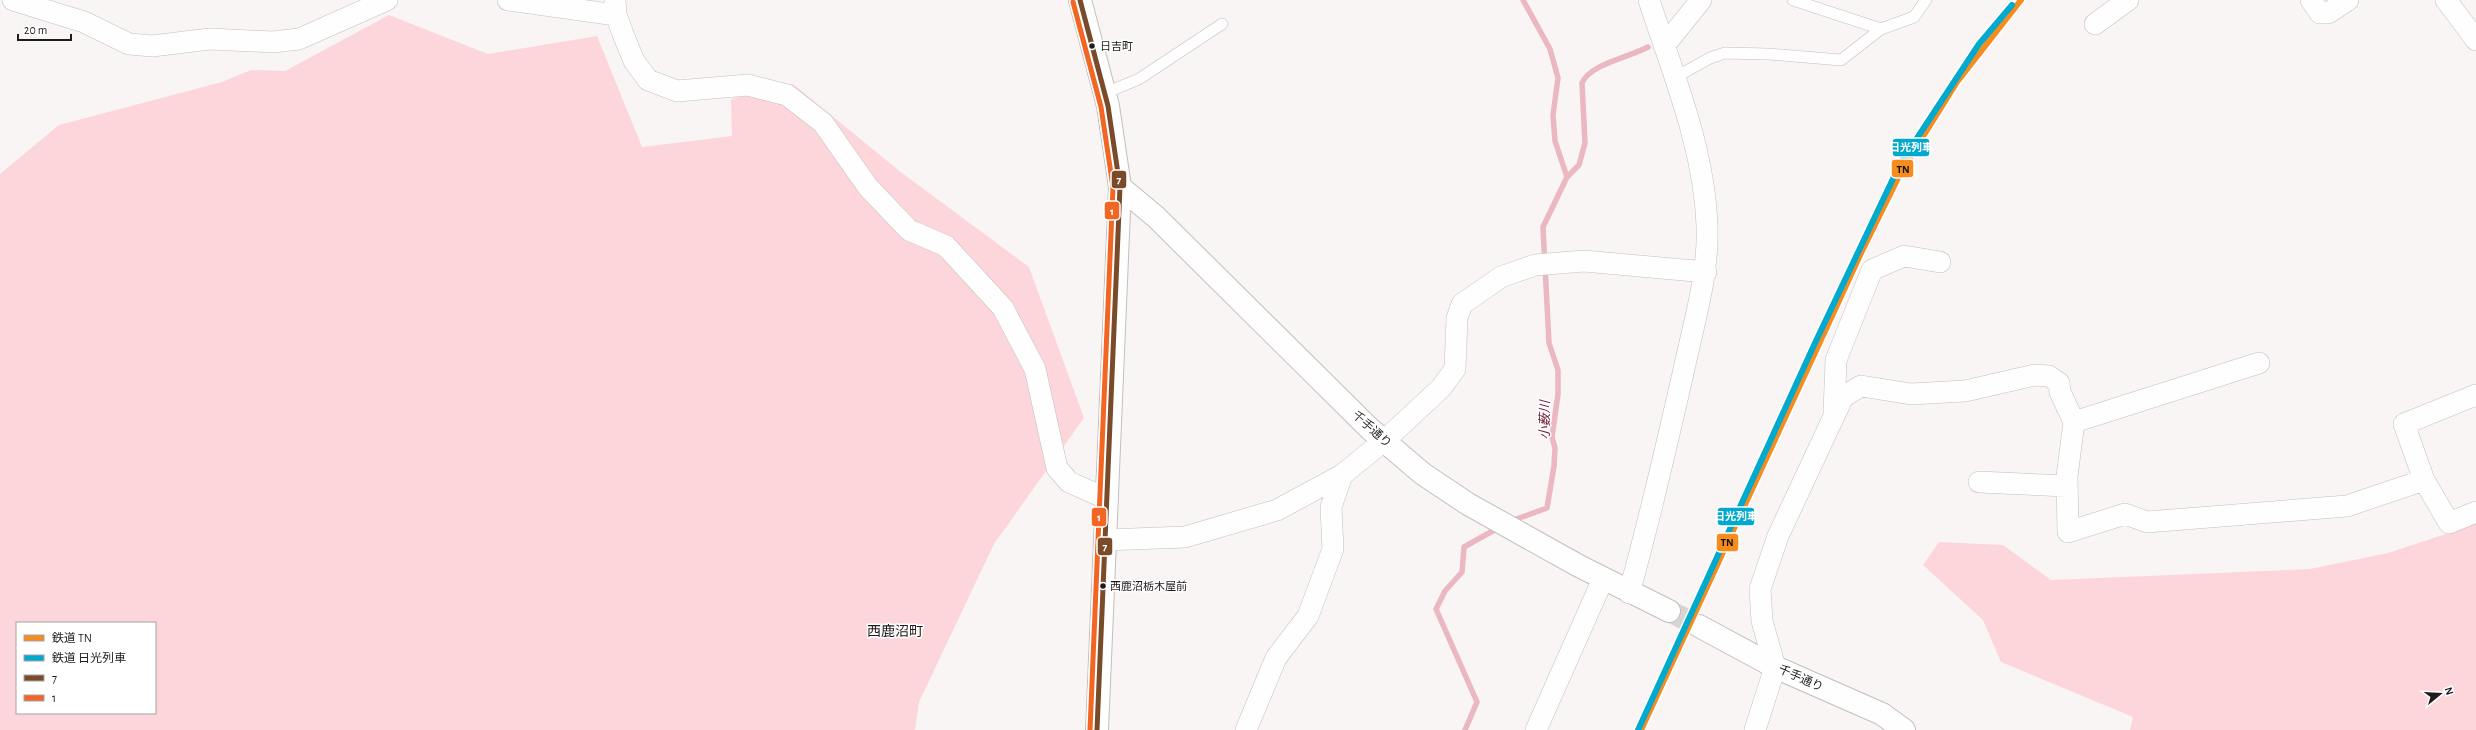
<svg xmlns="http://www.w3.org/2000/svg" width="2476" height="730" viewBox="0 0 2476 730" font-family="'Alegreya Sans','Noto Sans JP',sans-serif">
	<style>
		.green { fill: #fdd6dc; fill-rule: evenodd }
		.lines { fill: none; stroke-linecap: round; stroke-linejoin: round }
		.stream { stroke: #ebb7c0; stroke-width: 5.5 }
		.secondary-tunnel { stroke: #d9d4d4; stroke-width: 22; stroke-dasharray: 22 11; stroke-linecap: butt }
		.lane-casing { stroke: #c4bfbf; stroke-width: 12 }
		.street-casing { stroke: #c4bfbf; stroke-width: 22 }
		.secondary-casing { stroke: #c4bfbf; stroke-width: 24 }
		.primary-casing { stroke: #c4bfbf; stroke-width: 24 }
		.lane { stroke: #fefefe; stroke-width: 11 }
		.street { stroke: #fefefe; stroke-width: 21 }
		.secondary { stroke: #fefefe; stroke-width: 22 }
		.primary { stroke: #fefefe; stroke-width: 22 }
		.bus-1-casing { stroke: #fff; stroke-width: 8 }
		.bus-2-casing { stroke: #fff; stroke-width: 8 }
		.bus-1 { stroke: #7a4b2a; stroke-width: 5 }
		.bus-2 { stroke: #f26522; stroke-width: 5 }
		.rail-1-casing { stroke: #fff; stroke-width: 9 }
		.rail-2-casing { stroke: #fff; stroke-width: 9 }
		.rail-1 { stroke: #f68b1e; stroke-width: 6 }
		.rail-2 { stroke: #00a9ce; stroke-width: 6 }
		.bus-dot { fill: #1f1a1b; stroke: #fff; stroke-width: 1.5 }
		.labels { text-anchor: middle; stroke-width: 3; stroke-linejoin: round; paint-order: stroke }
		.bus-label { font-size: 11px; fill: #1f1a1b; stroke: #fff; text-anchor: start }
		.street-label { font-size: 12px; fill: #1f1a1b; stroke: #fff }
		.water-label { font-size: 13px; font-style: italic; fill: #732038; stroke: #fff }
		.quarter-label { font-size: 14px; fill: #1f1a1b; stroke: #fff }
		.line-badge { stroke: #fff; stroke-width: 1.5 }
		.badge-label { font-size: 11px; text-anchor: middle; font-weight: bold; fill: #fff }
		.pale-badge-label { font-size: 11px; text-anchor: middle; font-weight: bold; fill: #111 }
	</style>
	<rect width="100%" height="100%" fill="#faf5f5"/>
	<path class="green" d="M 389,15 L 488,54 L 597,36 L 642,147 L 732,136 L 731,99 L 793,84 L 902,173 L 1029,267 L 1084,418 L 994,544 L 919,702 L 915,730 L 0,730 L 0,174 L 59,125 L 222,82 L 251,70 L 285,71 ZM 17,623 L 155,623 L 155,713 L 17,713 Z
		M 2476,524 L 2476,730 L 2130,730 L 2133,717 L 2001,662 L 1983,620 L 1923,565 L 1939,542 L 2003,545 L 2051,580 L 2310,569 L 2388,553 Z"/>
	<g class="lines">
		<path class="stream" d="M 1523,0 L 1550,49 L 1558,78 L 1553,115 L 1555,141 L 1567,177
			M 1511,521 L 1547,508 L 1554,466 L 1555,448 L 1552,437 L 1558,394 L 1558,370 L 1549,343 L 1543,227 L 1567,177 L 1579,165 L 1585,143 L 1582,83 C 1590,64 1630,57 1648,47
			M 1465,730 L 1477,702 L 1436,609 L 1445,591 L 1462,572 L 1464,547 L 1498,528"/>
		<path class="secondary-tunnel" d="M 1669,611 L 1699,626"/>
		<defs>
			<path id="lane" d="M 1881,29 L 1914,17 L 1926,0
				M 1674,78 L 1710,58 L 1725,53 L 1768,54 L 1841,60 L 1881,29 L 1793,0
				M 1105,93 L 1139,79 L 1222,24"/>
			<path id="street" d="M 13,0 L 84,22 L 129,44 L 152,46 L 210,39 L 273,42 L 299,39 L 387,0
				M 508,0 L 616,15
				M 615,0 L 616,15 L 623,34 L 634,61 L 648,80 L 677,91 L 748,85 L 787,95 L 823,123 L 868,187 L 909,230 L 946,246 L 1003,308 L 1035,369 L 1057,468 L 1069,482 L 1107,499
				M 2311,0 L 2320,13 L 2328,13 L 2348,0
				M 2446,0 L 2476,40
				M 2095,24 L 2128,0
				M 1664,46 L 1701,0
				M 2476,395 L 2404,424 L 2424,480 L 2449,523 L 2476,512
				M 1834,413 L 1836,360 L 1872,270 L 1904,256 L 1940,262
				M 2074,422 L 2259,363
				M 1979,482 L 2067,486
				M 1105,540 L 1185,537 L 1277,510 L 1342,475 L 1385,440 L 1441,388 L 1455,369 L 1457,318 L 1462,304 L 1501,277 L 1535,265 L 1584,261 L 1706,272
				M 1629,593 C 1650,519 1667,444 1684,369 C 1694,322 1709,274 1707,225 C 1704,147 1673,74 1649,0
				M 1246,730 L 1276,658 L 1308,616 L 1333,549 L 1331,507 L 1342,475
				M 1536,730 L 1603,579
				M 1755,730 L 1775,667 L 1762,621 L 1760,589 L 1778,536 L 1835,414 L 1843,397 L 1861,386 L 1911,394 L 1965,391 L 2035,375 L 2049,376 L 2059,383 L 2060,392 L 2074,422 L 2067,476 L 2068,532 L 2125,514 L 2147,522 L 2347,506 L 2424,480"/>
			<path id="secondary" d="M 1120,187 L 1156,217 L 1370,429 L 1423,474 L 1468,504 L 1579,566 L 1669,611
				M 1699,626 L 1775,667 L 1882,714 L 1904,730"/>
			<path id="primary" d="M 1080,0 L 1108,106 L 1120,187 L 1097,730"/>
		</defs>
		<use href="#lane" class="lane-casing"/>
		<use href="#street" class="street-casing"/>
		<use href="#secondary" class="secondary-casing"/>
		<use href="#primary" class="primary-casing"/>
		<use href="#lane" class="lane"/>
		<use href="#street" class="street"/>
		<use href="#secondary" class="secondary"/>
		<use href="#primary" class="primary"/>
		<defs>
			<path id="bus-1" d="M 1080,0 L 1108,106 L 1120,187 L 1097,730"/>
			<path id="bus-2" d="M 1073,2 L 1101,107 L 1113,187 L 1090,730"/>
		</defs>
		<use href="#bus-1" class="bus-1-casing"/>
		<use href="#bus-2" class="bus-2-casing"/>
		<use href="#bus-1" class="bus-1"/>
		<use href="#bus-2" class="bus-2"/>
		<defs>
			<path id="rail-1" d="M 1641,730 L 1861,253 L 1902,170 L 1957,82 L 2021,0"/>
			<path id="rail-2" d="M 1638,730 L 1815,343 L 1900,164 L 1979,44 L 2012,5"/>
		</defs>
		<use href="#rail-1" class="rail-1-casing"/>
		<use href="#rail-2" class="rail-2-casing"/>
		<use href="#rail-1" class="rail-1"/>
		<use href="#rail-2" class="rail-2"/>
	</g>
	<g class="bus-dot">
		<circle cx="1092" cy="46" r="3.5"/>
		<circle cx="1103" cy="586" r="3.5"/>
	</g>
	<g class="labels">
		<g class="bus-label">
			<text x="1100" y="50">日吉町</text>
			<text x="1110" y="590">西鹿沼栃木屋前</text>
		</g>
		<g class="street-label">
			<text transform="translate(1372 429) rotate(42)" y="4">千手通り</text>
			<text transform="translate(1801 678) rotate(24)" y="4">千手通り</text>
		</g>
		<g class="water-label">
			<text transform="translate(1544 420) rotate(-89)" y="5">小薮川</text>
		</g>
		<g class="quarter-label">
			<text x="895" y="636">西鹿沼町</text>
		</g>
	</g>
	<g class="line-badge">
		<rect x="1892" y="138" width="38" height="19" rx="4" fill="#00a9ce"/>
		<rect x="1891" y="159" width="23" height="19" rx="4" fill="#f68b1e"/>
		<rect x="1111" y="170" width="16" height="19" rx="4" fill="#7a4b2a"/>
		<rect x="1104" y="201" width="16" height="19" rx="4" fill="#f26522"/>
		<rect x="1717" y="507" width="38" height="19" rx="4" fill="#00a9ce"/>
		<rect x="1091" y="507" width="16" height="20" rx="4" fill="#f26522"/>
		<rect x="1716" y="533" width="23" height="19" rx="4" fill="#f68b1e"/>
		<rect x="1097" y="537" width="16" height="19" rx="4" fill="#7a4b2a"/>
	</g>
	<g class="badge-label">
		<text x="1911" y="151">日光列車</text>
		<text x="1119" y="183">7</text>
		<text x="1112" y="215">1</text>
		<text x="1736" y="520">日光列車</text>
		<text x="1099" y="521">1</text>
		<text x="1105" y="550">7</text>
	</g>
	<g class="pale-badge-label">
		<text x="1903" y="173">TN</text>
		<text x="1727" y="546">TN</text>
	</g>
	<rect x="16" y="622" width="140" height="92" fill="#ffffff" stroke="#a5a3a4"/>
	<rect x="24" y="635" width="20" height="6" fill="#f68b1e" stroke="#a5a3a4"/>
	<text x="52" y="642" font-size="12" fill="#1f1a1b">鉄道 TN</text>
	<rect x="24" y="655" width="20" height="6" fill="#00a9ce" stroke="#a5a3a4"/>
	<text x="52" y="662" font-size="12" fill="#1f1a1b">鉄道 日光列車</text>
	<rect x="24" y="675" width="20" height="6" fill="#7a4b2a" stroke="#a5a3a4"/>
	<text x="52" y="682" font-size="12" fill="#1f1a1b">7</text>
	<rect x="24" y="695" width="20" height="6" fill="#f26522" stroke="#a5a3a4"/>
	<text x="52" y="702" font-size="12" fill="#1f1a1b">1</text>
	<g transform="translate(2440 694) rotate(72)" stroke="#ffffff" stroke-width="3" paint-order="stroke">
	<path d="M0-3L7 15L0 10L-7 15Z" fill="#1f1a1b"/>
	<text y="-6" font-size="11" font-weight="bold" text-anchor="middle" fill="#1f1a1b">N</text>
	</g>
	<path d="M18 34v6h53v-6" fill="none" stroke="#1f1a1b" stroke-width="2"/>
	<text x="24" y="34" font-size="12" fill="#1f1a1b" stroke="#ffffff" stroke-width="3" paint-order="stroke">20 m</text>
</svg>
